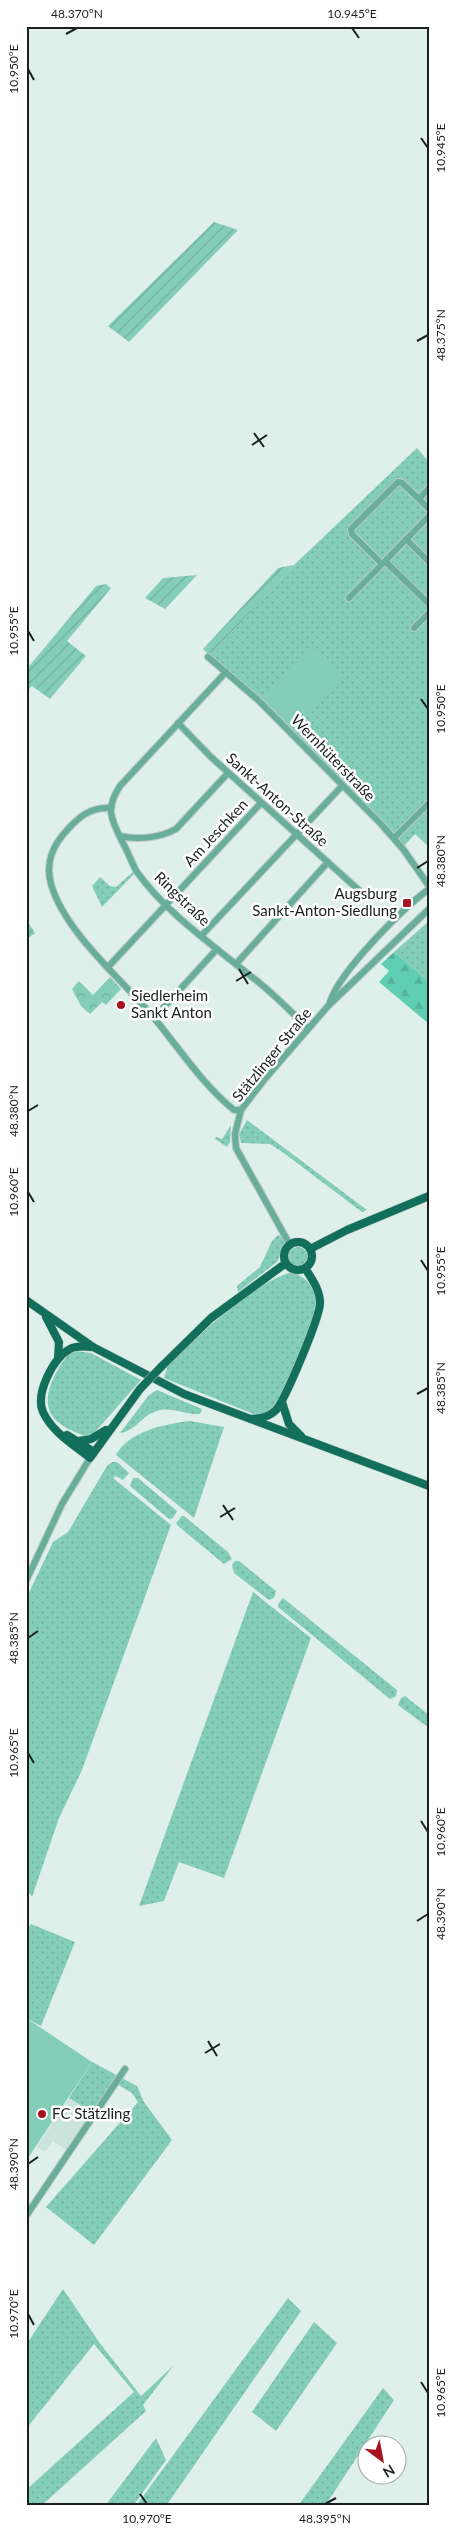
<svg xmlns="http://www.w3.org/2000/svg" width="455" height="2532" viewBox="0 0 455 2532" font-family="Lato,sans-serif">
	<style>
		.built { fill: #cae4dc }
		.grass { fill: url(#grass-dots) }
		.forest { fill: url(#forest-firs) }
		.park { fill: url(#park-crowns) }
		.garden { fill: url(#garden-furrows) }
		.pitch { fill: #84cdb8 }
		.lines { fill: none; stroke-linecap: round; stroke-linejoin: round }
		.minor-casing { stroke: #bccbc5; stroke-width: 8 }
		.major-casing { stroke: #bccbc5; stroke-width: 9 }
		.minor { stroke: #68ae9b; stroke-width: 6 }
		.major { stroke: #126f5c; stroke-width: 8 }
		.major-bridge-casing { stroke: #bccbc5; stroke-width: 9; stroke-linecap: butt }
		.major-bridge { stroke: #126f5c; stroke-width: 8 }
		.ticks { fill: none; stroke: #1a201e; stroke-width: 2 }
		.poi-dot { fill: #a91321; stroke: #fff; stroke-width: 2 }
		.labels { text-anchor: middle; stroke-width: 5; stroke-linejoin: round; paint-order: stroke }
		.street-label { font-size: 15px; fill: #1a201e; stroke: #fff }
		.poi-label { font-size: 15px; fill: #1a201e; stroke: #fff; text-anchor: start }
		.neatline { fill: none; stroke: #1a201e; stroke-width: 2 }
		.ticks-label { font-size: 12px; text-anchor: middle; fill: #1a201e }
	</style>
	<defs>
		<pattern id="grass-dots" width="8" height="8" patternUnits="userSpaceOnUse" patternTransform="scale(1.25)"><rect width="8" height="8" fill="#84cdb8"/><path d="M2 2h.1M6 6h.1" fill="none" stroke="#71b09e" stroke-width="1.8" stroke-linecap="round"/></pattern>
		<pattern id="forest-firs" width="22" height="20" patternUnits="userSpaceOnUse" patternTransform="scale(1.25)"><rect width="22" height="20" fill="#5fceb3"/><path d="M5 1l3.5 6h-7zM16 11l3.5 6h-7z" fill="#52b19a"/></pattern>
		<pattern id="park-crowns" width="20" height="18" patternUnits="userSpaceOnUse" patternTransform="scale(1.25)"><rect width="20" height="18" fill="#84cdb8"/><path d="M2 6a3 3 0 1 1 6 0M12 15a3 3 0 1 1 6 0" fill="none" stroke="#71b09e"/></pattern>
		<pattern id="garden-furrows" width="10" height="10" patternUnits="userSpaceOnUse" patternTransform="scale(1.25)"><rect width="10" height="10" fill="#84cdb8"/><path d="M-1 1l2-2M0 10L10 0M9 11l2-2" fill="none" stroke="#71b09e"/></pattern>
	</defs>
	<rect width="100%" height="100%" fill="#dff0ea"/>
	<path class="built" d="M 69,2098 L 94,2113 L 68,2151 L 53,2141 L 45,2152 L 37,2147 Z"/>
	<path class="grass" d="M 417,448 L 429,462 L 429,847 L 415,834 L 404,846 L 290,728 L 210,656 L 294,565 Z
		M 133,872 L 134,874 L 102,907 L 92,886 L 100,877 L 110,886 L 116,887 Z
		M 429,921 L 429,982 L 394,952 Z
		M 247,1120 L 367,1210 L 362,1212 L 281,1151 L 270,1144 L 241,1143 L 239,1134 Z
		M 231,1125 L 230,1142 L 227,1147 L 215,1139 L 216,1137 L 222,1139 Z
		M 278,1235 L 283,1238 L 285,1244 L 277,1262 L 238,1292 L 237,1286 L 260,1267 L 272,1241 Z
		M288 1257a10 10 0 1 1 20 0a10 10 0 1 1-20 0Z
		M 293,1272 C 307,1278 317,1289 316,1305 C 315,1326 289,1376 280,1398 C 273,1408 268,1413 256,1415 L 164,1378 L 168,1365 C 200,1335 252,1282 293,1272 Z
		M 76,1351 L 91,1353 L 141,1380 L 94,1433 L 85,1436 C 50,1424 38,1408 56,1373 C 61,1364 65,1355 76,1351 Z
		M 157,1390 L 202,1409 L 200,1414 C 186,1415 170,1406 157,1411 C 142,1415 136,1431 120,1433 L 149,1395 Z
		M 190,1421 L 224,1427 L 194,1518 L 116,1455 C 129,1431 165,1424 190,1421 Z
		M 112,1462 L 117,1462 L 129,1473 L 123,1480 L 116,1476 L 113,1478 L 171,1525 L 82,1770 L 59,1818 L 32,1897 L 26,1888 L 26,1599 L 53,1542 L 68,1532 L 107,1466 Z
		M 133,1478 L 138,1478 L 177,1511 L 173,1518 L 169,1519 L 130,1486 Z
		M 182,1516 L 184,1516 L 228,1552 L 232,1559 L 224,1564 L 178,1526 L 176,1523 Z
		M 235,1561 L 239,1561 L 271,1587 L 276,1591 L 274,1598 L 269,1600 L 234,1573 L 232,1565 Z
		M 253,1592 L 311,1638 L 224,1878 L 179,1862 L 164,1901 L 139,1906 Z
		M 283,1598 L 397,1690 L 396,1696 L 390,1699 L 278,1607 L 278,1604 Z
		M 405,1696 L 429,1715 L 429,1728 L 398,1705 L 401,1698 Z
		M 31,1924 L 75,1942 L 41,2026 L 26,2018 L 26,1930 Z
		M 92,2062 L 137,2086 L 144,2102 L 172,2140 L 94,2245 L 46,2207 L 138,2102 L 132,2093 L 115,2083 L 94,2113 L 69,2098 Z
		M 63,2289 L 99,2342 L 141,2396 L 174,2365 L 143,2405 L 146,2411 L 41,2506 L 26,2506 L 26,2490 L 134,2392 L 94,2344 L 26,2429 L 26,2345 Z
		M 288,2298 L 301,2311 L 166,2506 L 136,2506 Z
		M 314,2322 L 337,2343 L 276,2431 L 252,2412 Z
		M 383,2388 L 394,2400 L 325,2506 L 298,2506 Z
		M 156,2438 L 166,2460 L 133,2506 L 105,2506 Z"/>
	<path class="forest" d="M 394,952 L 429,982 L 429,1024 L 379,982 L 389,971 L 381,964 Z"/>
	<path class="park" d="M 110,977 L 121,989 L 106,1005 L 102,1002 L 90,1014 L 81,1006 L 72,989 L 79,981 L 93,995 Z"/>
	<path class="garden" d="M 214,222 L 238,230 L 129,342 L 108,326 Z
		M 294,565 L 210,656 L 203,649 L 278,568 Z
		M 197,575 L 165,609 L 145,598 L 163,578 Z
		M 106,584 L 111,588 L 67,641 L 86,656 L 50,699 L 32,686 L 26,692 L 26,670 L 96,586 Z
		M 26,919 L 35,933 L 26,940 Z"/>
	<path class="pitch" d="M 312,645 L 342,675 L 290,728 L 260,698 Z
		M 26,2018 L 92,2062 L 26,2161 Z"/>
	<g class="lines">
		<defs>
			<path id="minor" d="M 429,488 L 419,499 L 429,509
				M 406,539 L 429,562
				M 385,561 L 429,604
				M 382,564 L 352,534 L 351,529 L 398,482 L 402,483 L 419,499
				M 349,598 L 429,516
				M 414,628 L 429,613
				M 208,657 L 258,700 L 381,824 L 403,849 L 429,886
				M 226,672 L 120,786 C 104,810 112,821 124,845 C 129,854 132,864 137,872 C 167,914 213,945 252,977 C 272,992 290,1011 308,1028
				M 178,723 L 211,757 L 362,893
				M 110,808 C 91,807 80,816 68,829 C 53,845 45,862 51,884 C 65,933 122,979 154,1018 C 179,1048 203,1085 234,1110 L 241,1110
				M 120,836 C 138,840 160,838 176,829 L 228,773
				M 394,838 L 429,803
				M 202,935 L 342,786
				M 236,964 L 328,862
				M 108,967 L 261,803
				M 330,1002 C 340,971 402,909 429,889
				M 154,1018 L 217,949
				M 290,1245 L 236,1148 L 235,1134 L 241,1110 L 264,1080 L 328,1006 L 429,909
				M 26,1581 L 62,1504 L 90,1458
				M 26,2216 L 125,2069"/>
			<path id="major" d="M284 1256a14 14 0 1 1 28 0a14 14 0 1 1-28 0Z
				M 310,1249 L 347,1230 L 429,1196
				M 26,1300 L 93,1347 L 184,1394 L 429,1486
				M 46,1317 L 59,1342 L 58,1359
				M 93,1347 C 86,1347 77,1345 70,1349 C 53,1358 35,1394 43,1412 C 52,1432 74,1445 90,1458 L 140,1389
				M 161,1367 L 211,1318 L 286,1263
				M 282,1402 L 289,1424 L 301,1436
				M 251,1419 C 261,1418 269,1417 276,1410 C 285,1400 320,1317 320,1303 C 320,1290 312,1279 305,1268
				M 67,1435 L 94,1452
				M 79,1441 L 91,1439 L 106,1430"/>
		</defs>
		<use href="#minor" class="minor-casing"/>
		<use href="#major" class="major-casing"/>
		<use href="#minor" class="minor"/>
		<use href="#major" class="major"/>
		<defs>
			<path id="major-bridge" d="M 140,1389 L 161,1367"/>
		</defs>
		<use href="#major-bridge" class="major-bridge-casing"/>
		<use href="#major-bridge" class="major-bridge"/>
	</g>
	<path class="ticks" d="M 352,28 L 359,38M 66,34 L 77,28M 28,69 L 34,80M 421,138 L 428,148M 417,341 L 428,335M 254,433 L 264,447M 252,445 L 267,435M 28,631 L 34,641M 421,699 L 428,709M 417,868 L 428,861M 239,969 L 248,984M 236,981 L 251,972M 28,1111 L 38,1105M 28,1192 L 34,1202M 421,1260 L 428,1271M 417,1394 L 428,1388M 223,1505 L 233,1520M 220,1517 L 235,1508M 28,1638 L 38,1631M 28,1753 L 34,1763M 421,1821 L 428,1832M 417,1921 L 428,1914M 208,2041 L 217,2056M 205,2053 L 220,2044M 28,2164 L 38,2157M 28,2314 L 34,2325M 421,2382 L 428,2393M 140,2494 L 147,2504M 325,2504 L 336,2498"/>
	<g class="poi-dot">
		<rect x="402" y="898" width="10" height="10" rx="2.5"/>
		<circle cx="121" cy="1005" r="5"/>
		<circle cx="42" cy="2114" r="5"/>
	</g>
	<g class="labels">
		<g class="street-label">
			<text transform="translate(333 758) rotate(46)" y="5">Wernhüterstraße</text>
			<text transform="translate(277 800) rotate(42)" y="5">Sankt-Anton-Straße</text>
			<text transform="translate(216 833) rotate(-47)" y="5">Am Jeschken</text>
			<text transform="translate(182 899) rotate(44)" y="5">Ringstraße</text>
			<text transform="translate(272 1055) rotate(-51)" y="5">Stätzlinger Straße</text>
		</g>
		<g class="poi-label">
			<text x="397" y="899" text-anchor="end">Augsburg<tspan x="397" dy="17">Sankt-Anton-Siedlung</tspan></text>
			<text x="131" y="1001">Siedlerheim<tspan x="131" dy="17">Sankt Anton</tspan></text>
			<text x="52" y="2119">FC Stätzling</text>
		</g>
	</g>
	<rect width="455" height="2532" fill="none" stroke="#ffffff" stroke-width="55"/>
	<g transform="translate(382 2460) rotate(148)"><circle r="24" fill="#ffffff" stroke="#a3a6a5"/>
	<path d="M0-4L9 19L0 12L-9 19Z" fill="#a91321"/>
	<text y="-8" font-size="14" font-weight="bold" text-anchor="middle" fill="#1a201e">N</text>
	</g>
	<rect x="28" y="28" width="400" height="2476" class="neatline"/>
	<g class="ticks-label">
		<text x="77" y="18">48.370°N</text>
		<text x="352" y="18">10.945°E</text>
		<text transform="translate(14 69) rotate(-90)" y="4">10.950°E</text>
		<text transform="translate(441 148) rotate(-90)" y="4">10.945°E</text>
		<text transform="translate(441 335) rotate(-90)" y="4">48.375°N</text>
		<text transform="translate(14 631) rotate(-90)" y="4">10.955°E</text>
		<text transform="translate(441 709) rotate(-90)" y="4">10.950°E</text>
		<text transform="translate(441 861) rotate(-90)" y="4">48.380°N</text>
		<text transform="translate(14 1111) rotate(-90)" y="4">48.380°N</text>
		<text transform="translate(14 1192) rotate(-90)" y="4">10.960°E</text>
		<text transform="translate(441 1271) rotate(-90)" y="4">10.955°E</text>
		<text transform="translate(441 1388) rotate(-90)" y="4">48.385°N</text>
		<text transform="translate(14 1638) rotate(-90)" y="4">48.385°N</text>
		<text transform="translate(14 1753) rotate(-90)" y="4">10.965°E</text>
		<text transform="translate(441 1832) rotate(-90)" y="4">10.960°E</text>
		<text transform="translate(441 1914) rotate(-90)" y="4">48.390°N</text>
		<text transform="translate(14 2164) rotate(-90)" y="4">48.390°N</text>
		<text transform="translate(14 2314) rotate(-90)" y="4">10.970°E</text>
		<text transform="translate(441 2393) rotate(-90)" y="4">10.965°E</text>
		<text x="147" y="2523">10.970°E</text>
		<text x="325" y="2523">48.395°N</text>
	</g>
</svg>
